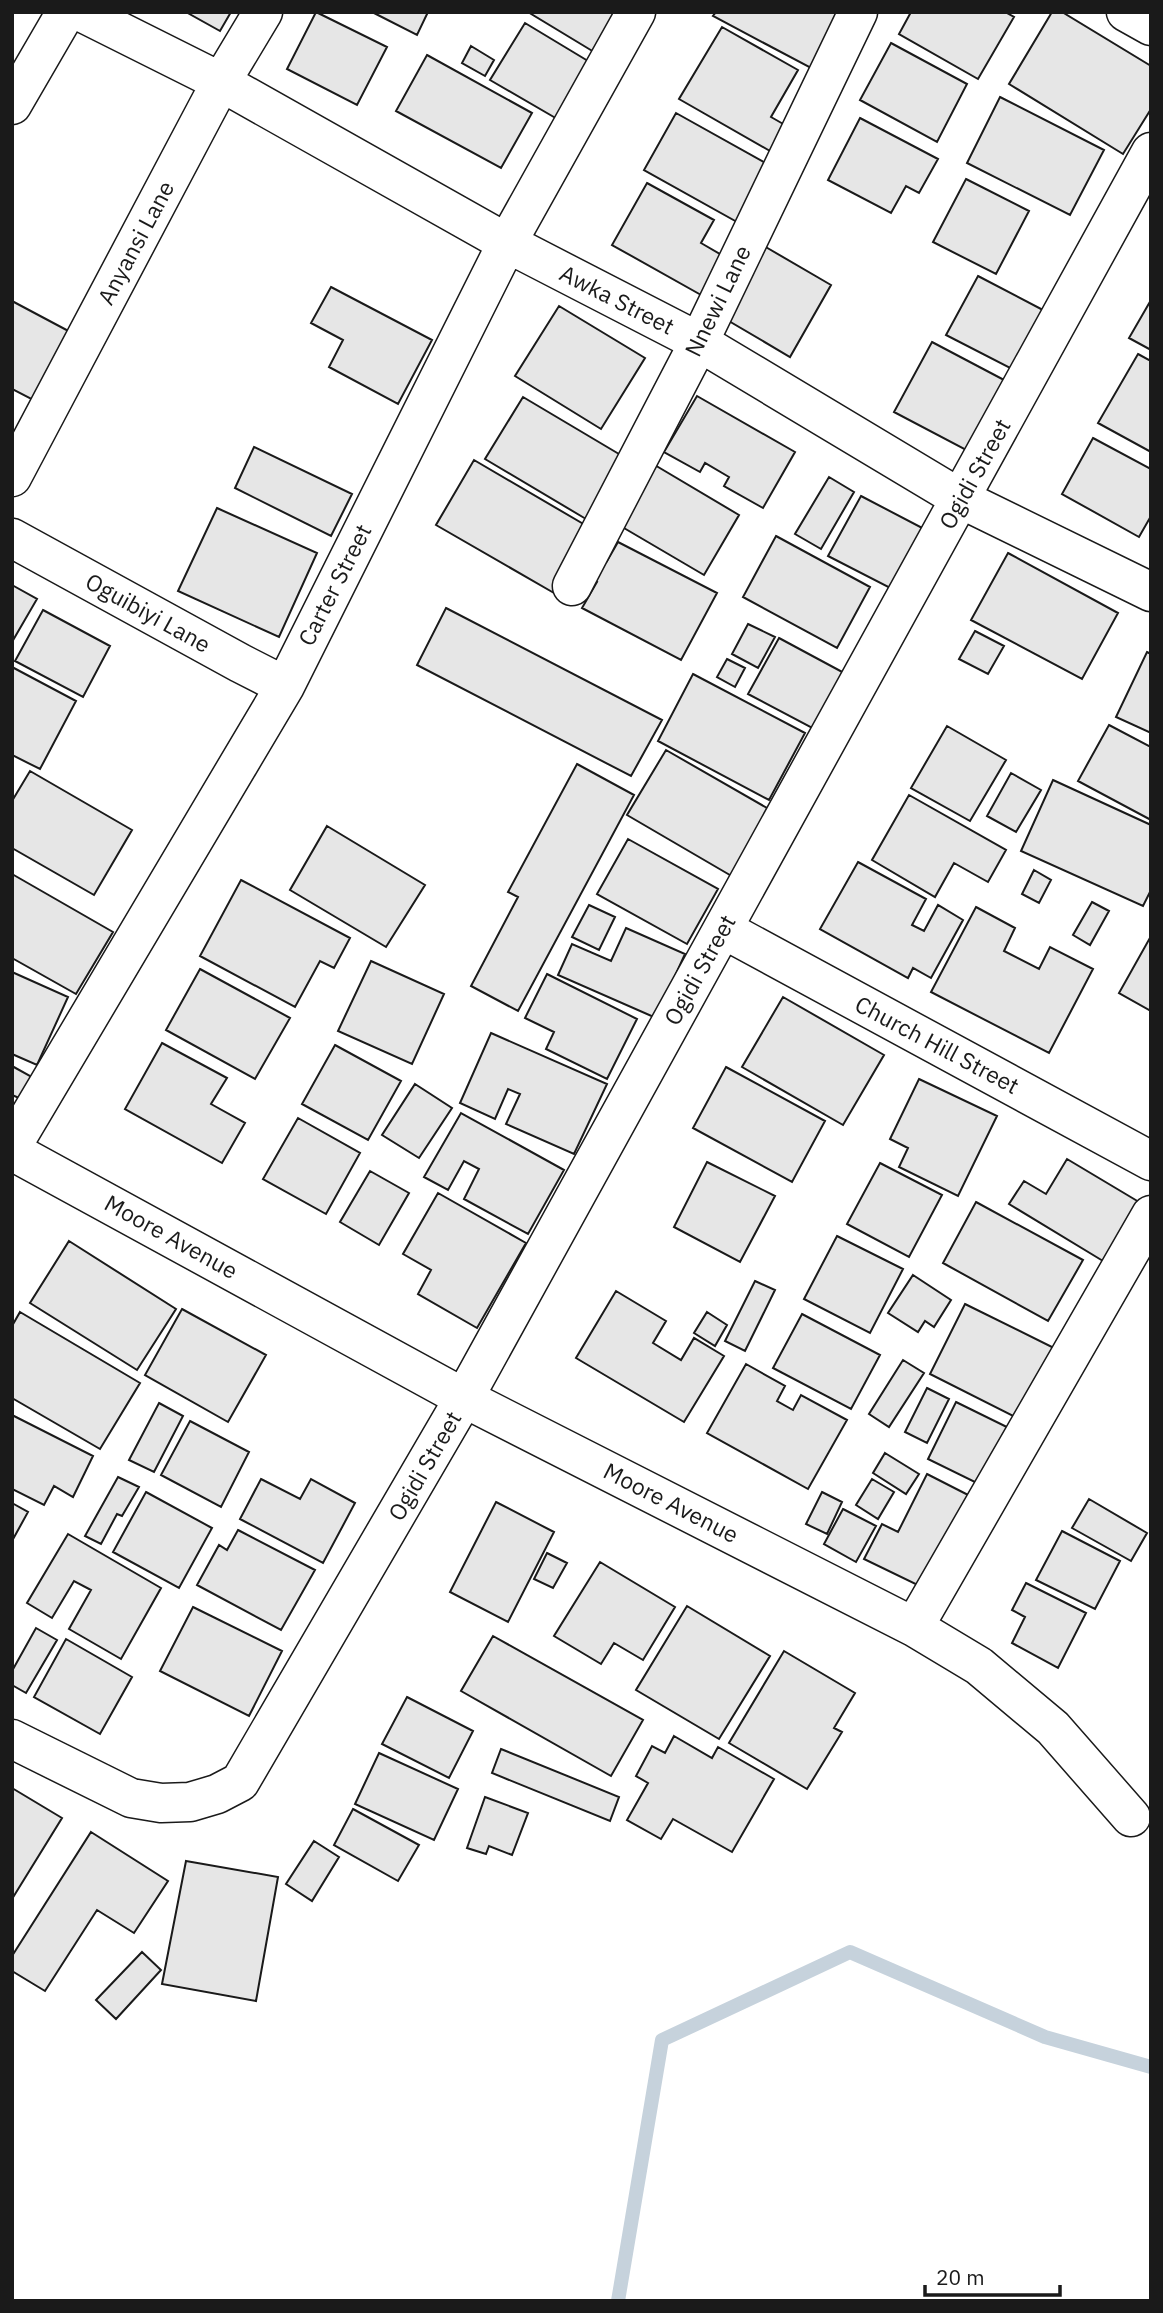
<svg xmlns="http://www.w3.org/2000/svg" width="1163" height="2313" viewBox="0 0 1163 2313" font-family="'IBM Plex Sans',sans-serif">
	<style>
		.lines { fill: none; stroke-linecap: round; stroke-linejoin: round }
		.stream { stroke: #c6d2dc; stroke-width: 14 }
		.building { fill: #e6e6e6; stroke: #1a1a1a; stroke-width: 2 }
		.street-casing { stroke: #1a1a1a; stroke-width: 41 }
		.street { stroke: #fff; stroke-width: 38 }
		.labels { text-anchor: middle; stroke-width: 5; stroke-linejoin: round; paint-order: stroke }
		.street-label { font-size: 23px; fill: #1a1a1a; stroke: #fff }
	</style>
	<rect width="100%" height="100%" fill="#fff"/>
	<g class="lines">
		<path class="stream" d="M 618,2301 L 662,2040 L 850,1952 L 1045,2037 L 1151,2067"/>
	</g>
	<path class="building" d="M 186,12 L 231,12 L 220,31 Z
		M 316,12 L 387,47 L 357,105 L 287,69 Z
		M 372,12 L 428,12 L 417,35 Z
		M 528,12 L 619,12 L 594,52 Z
		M 716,12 L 842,12 L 811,68 L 713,16 Z
		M 911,12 L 1005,12 L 1014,17 L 978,79 L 899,34 Z
		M 1052,12 L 1062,12 L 1151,66 L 1151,109 L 1123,154 L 1009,84 Z
		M 525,23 L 593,64 L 559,120 L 490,80 Z
		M 722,27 L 798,70 L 771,117 L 785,125 L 770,151 L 679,99 Z
		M 891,43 L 967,84 L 937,142 L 860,100 Z
		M 471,46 L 494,60 L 485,76 L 462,63 Z
		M 427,55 L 532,113 L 501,168 L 396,111 Z
		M 1000,97 L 1104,150 L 1070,215 L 967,163 Z
		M 676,113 L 778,170 L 746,227 L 644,170 Z
		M 860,118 L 938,159 L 919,193 L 906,186 L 891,213 L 828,180 Z
		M 966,179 L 1029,211 L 996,274 L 933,242 Z
		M 647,183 L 714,220 L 701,243 L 732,261 L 710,300 L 612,245 Z
		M 764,246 L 831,285 L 790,357 L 722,317 Z
		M 978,276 L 1043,310 L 1012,369 L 946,335 Z
		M 331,287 L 432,340 L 398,404 L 329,367 L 343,340 L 311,323 Z
		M 1151,300 L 1151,350 L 1129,338 Z
		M 12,301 L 76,335 L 41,404 L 12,389 Z
		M 559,306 L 645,358 L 601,429 L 515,376 Z
		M 932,342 L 1006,381 L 968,451 L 894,412 Z
		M 1138,354 L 1151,361 L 1151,452 L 1098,423 Z
		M 697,396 L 795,452 L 763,508 L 724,486 L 729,477 L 705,463 L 700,472 L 664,452 Z
		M 523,397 L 624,457 L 586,519 L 485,459 Z
		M 1093,438 L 1151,469 L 1151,516 L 1139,537 L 1062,494 Z
		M 254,447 L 352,494 L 331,536 L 235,488 Z
		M 474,460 L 592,529 L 554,593 L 436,525 Z
		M 648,461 L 739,515 L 704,575 L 612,521 Z
		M 829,477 L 854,492 L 821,549 L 795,534 Z
		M 861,496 L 928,531 L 896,591 L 828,556 Z
		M 217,508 L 317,553 L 279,637 L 178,591 Z
		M 776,536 L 870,587 L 837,648 L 743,597 Z
		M 618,542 L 717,593 L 681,660 L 582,608 L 597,582 L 586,576 L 598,555 L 607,561 Z
		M 1008,553 L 1118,613 L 1082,679 L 971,620 Z
		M 12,585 L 37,599 L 12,642 Z
		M 446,608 L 662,720 L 631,776 L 417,665 Z
		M 43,610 L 110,646 L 83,697 L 15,661 Z
		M 748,624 L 775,637 L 758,668 L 732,654 Z
		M 975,631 L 1004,646 L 988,674 L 959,659 Z
		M 779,638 L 846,674 L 816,730 L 748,694 Z
		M 1147,652 L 1151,654 L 1151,733 L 1116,717 Z
		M 727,659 L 745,668 L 735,687 L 717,677 Z
		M 12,667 L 76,701 L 40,769 L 12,755 Z
		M 693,674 L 805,733 L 769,800 L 658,741 Z
		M 1109,725 L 1151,747 L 1151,820 L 1078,781 Z
		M 947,726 L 1006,760 L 970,821 L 911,788 Z
		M 666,750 L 774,812 L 735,878 L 627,815 Z
		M 577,764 L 634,795 L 518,1011 L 471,986 L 518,897 L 508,892 Z
		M 30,771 L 132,830 L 94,895 L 12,848 L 12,801 Z
		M 1011,773 L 1041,790 L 1016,832 L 987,816 Z
		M 1053,780 L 1151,825 L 1151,890 L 1143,906 L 1021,851 Z
		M 909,795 L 1006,850 L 988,882 L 954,863 L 935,897 L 872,860 Z
		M 327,826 L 425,885 L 386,947 L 290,890 Z
		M 628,839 L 718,889 L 687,944 L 597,894 Z
		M 858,862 L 926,899 L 912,925 L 924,931 L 938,905 L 963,920 L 931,978 L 913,968 L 908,978 L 820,929 Z
		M 1034,870 L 1051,880 L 1039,903 L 1022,894 Z
		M 12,874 L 113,932 L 76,994 L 12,958 Z
		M 241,880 L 350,938 L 334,968 L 320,961 L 295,1007 L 200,956 Z
		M 1092,902 L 1109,911 L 1090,945 L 1073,935 Z
		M 589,905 L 615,917 L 599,950 L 572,937 Z
		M 976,907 L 1015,928 L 1004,951 L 1039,969 L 1050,947 L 1093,969 L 1049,1053 L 931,992 Z
		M 626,928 L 685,954 L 656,1018 L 558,975 L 572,944 L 611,961 Z
		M 1151,936 L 1151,1011 L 1119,993 Z
		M 371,961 L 444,994 L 412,1064 L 338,1031 Z
		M 200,969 L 290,1018 L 255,1079 L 166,1030 Z
		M 12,972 L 68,997 L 37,1065 L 12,1054 Z
		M 547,974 L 637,1019 L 607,1079 L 546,1049 L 554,1032 L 525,1018 Z
		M 783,997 L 884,1055 L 843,1125 L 742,1067 Z
		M 491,1033 L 607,1084 L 574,1154 L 506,1124 L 520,1094 L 508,1089 L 495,1119 L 460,1103 Z
		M 162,1043 L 227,1078 L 211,1104 L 245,1123 L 222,1163 L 125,1109 Z
		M 335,1045 L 401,1081 L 368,1140 L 302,1104 Z
		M 12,1066 L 32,1077 L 19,1098 L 12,1095 Z
		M 726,1067 L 825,1121 L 792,1182 L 693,1128 Z
		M 919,1079 L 997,1116 L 958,1196 L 899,1167 L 908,1148 L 890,1139 Z
		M 415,1084 L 452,1108 L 419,1158 L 382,1135 Z
		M 461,1113 L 564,1170 L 528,1234 L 464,1199 L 479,1169 L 464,1161 L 448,1190 L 424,1177 Z
		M 298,1118 L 360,1153 L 326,1214 L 263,1179 Z
		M 1067,1159 L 1139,1202 L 1103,1261 L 1009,1204 L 1024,1181 L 1046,1194 Z
		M 707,1162 L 775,1196 L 740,1262 L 674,1227 Z
		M 880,1163 L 942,1195 L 909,1257 L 847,1224 Z
		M 370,1171 L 409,1193 L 379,1245 L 340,1222 Z
		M 438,1193 L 526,1243 L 477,1328 L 418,1294 L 431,1270 L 403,1254 Z
		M 976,1202 L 1083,1260 L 1048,1321 L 943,1263 Z
		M 837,1236 L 903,1269 L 870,1333 L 804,1299 Z
		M 69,1241 L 176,1309 L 137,1370 L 30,1303 Z
		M 913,1275 L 951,1300 L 934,1327 L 925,1321 L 918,1332 L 888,1313 Z
		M 755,1281 L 775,1290 L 745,1351 L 725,1341 Z
		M 616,1291 L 666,1321 L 653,1343 L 681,1360 L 694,1338 L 724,1356 L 684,1422 L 576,1358 Z
		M 965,1304 L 1058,1350 L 1023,1421 L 930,1374 Z
		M 182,1309 L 266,1355 L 228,1422 L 145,1375 Z
		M 20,1312 L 140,1383 L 100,1449 L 12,1398 L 12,1326 Z
		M 707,1312 L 727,1325 L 715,1346 L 694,1333 Z
		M 802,1314 L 880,1355 L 851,1409 L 773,1368 Z
		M 903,1360 L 924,1373 L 889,1427 L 869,1414 Z
		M 746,1364 L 785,1386 L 777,1401 L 793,1410 L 801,1395 L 847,1420 L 808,1489 L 707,1433 Z
		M 927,1388 L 949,1399 L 927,1443 L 905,1432 Z
		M 956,1402 L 1015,1431 L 987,1488 L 928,1459 Z
		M 159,1403 L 183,1416 L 154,1472 L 129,1460 Z
		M 12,1415 L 93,1456 L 73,1497 L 54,1486 L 44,1505 L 12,1489 Z
		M 190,1421 L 249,1452 L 221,1507 L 161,1475 Z
		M 885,1453 L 919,1474 L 906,1494 L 873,1473 Z
		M 927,1474 L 978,1500 L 932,1592 L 864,1559 L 882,1524 L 898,1532 Z
		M 118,1477 L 139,1487 L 122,1516 L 117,1514 L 101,1544 L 85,1536 Z
		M 261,1479 L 300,1499 L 311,1479 L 355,1503 L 323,1563 L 240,1519 Z
		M 872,1479 L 894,1492 L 878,1519 L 856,1505 Z
		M 146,1492 L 212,1528 L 179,1588 L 113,1552 Z
		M 822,1492 L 842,1502 L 827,1534 L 806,1524 Z
		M 1089,1499 L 1147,1533 L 1131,1561 L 1072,1528 Z
		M 496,1502 L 554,1532 L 508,1622 L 450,1592 Z
		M 12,1503 L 28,1512 L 12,1541 Z
		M 843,1509 L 876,1526 L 856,1562 L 824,1544 Z
		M 238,1530 L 315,1570 L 281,1630 L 197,1585 L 219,1545 L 227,1550 Z
		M 1062,1531 L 1120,1561 L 1095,1609 L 1036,1580 Z
		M 68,1534 L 161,1588 L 121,1659 L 69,1629 L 91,1590 L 74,1581 L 52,1618 L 27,1603 Z
		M 547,1553 L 567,1563 L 553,1588 L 534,1579 Z
		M 600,1562 L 675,1607 L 643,1660 L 614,1643 L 601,1664 L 554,1636 Z
		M 1026,1583 L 1086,1613 L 1058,1668 L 1012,1643 L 1025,1617 L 1012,1610 Z
		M 687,1606 L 770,1656 L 719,1739 L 636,1690 Z
		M 193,1607 L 282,1651 L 249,1716 L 160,1671 Z
		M 36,1628 L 57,1640 L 26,1693 L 12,1685 L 12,1671 Z
		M 493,1636 L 643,1720 L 611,1776 L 461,1691 Z
		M 66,1639 L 132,1677 L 100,1734 L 34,1697 Z
		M 784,1651 L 855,1693 L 834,1728 L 842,1732 L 807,1789 L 729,1743 Z
		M 407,1697 L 473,1731 L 449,1778 L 382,1744 Z
		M 674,1736 L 712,1758 L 718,1747 L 774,1779 L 732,1852 L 673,1819 L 661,1839 L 627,1820 L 648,1783 L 636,1776 L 652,1746 L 665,1753 Z
		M 501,1749 L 619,1797 L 610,1821 L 492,1773 Z
		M 379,1753 L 458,1789 L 434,1840 L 355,1804 Z
		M 12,1788 L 62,1818 L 12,1899 Z
		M 485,1797 L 528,1813 L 512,1855 L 489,1846 L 486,1854 L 467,1848 Z
		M 353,1809 L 419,1845 L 398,1881 L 334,1845 Z
		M 91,1832 L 168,1881 L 134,1933 L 97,1910 L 45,1991 L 12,1971 L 12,1956 Z
		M 314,1841 L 339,1857 L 312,1901 L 286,1884 Z
		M 186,1861 L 278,1877 L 256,2001 L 162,1984 Z
		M 142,1952 L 161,1970 L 116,2019 L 96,2000 Z"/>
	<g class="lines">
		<defs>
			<path id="street" d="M 81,12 L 221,82 L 507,243 L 699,342 L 961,499 L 1151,592
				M 1126,12 L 1151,26
				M 12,105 L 66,12
				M 12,477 L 221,82 L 263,12
				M 12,538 L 240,663 L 285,686
				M 572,586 L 699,342 L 858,12
				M 723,929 L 1151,1161
				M 12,1146 L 285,686 L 507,243 L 636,12
				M 12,1151 L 464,1398 L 914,1627 L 1151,1215
				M 914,1627 L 979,1666 L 1053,1728 L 1131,1817
				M 12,1739 L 131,1798 L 161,1803 L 190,1802 L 217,1794 L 240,1782 L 464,1398 L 1151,152"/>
		</defs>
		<use href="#street" class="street-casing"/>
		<use href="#street" class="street"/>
	</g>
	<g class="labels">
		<g class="street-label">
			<text transform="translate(136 243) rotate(-62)" y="8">Anyansi Lane</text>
			<text transform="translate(617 300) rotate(27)" y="8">Awka Street</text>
			<text transform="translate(718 301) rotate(-64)" y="8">Nnewi Lane</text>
			<text transform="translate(975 474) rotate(-61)" y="8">Ogidi Street</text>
			<text transform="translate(335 585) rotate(-63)" y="8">Carter Street</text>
			<text transform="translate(148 613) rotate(29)" y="8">Oguibiyi Lane</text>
			<text transform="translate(700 970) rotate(-61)" y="8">Ogidi Street</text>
			<text transform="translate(937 1045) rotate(28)" y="8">Church Hill Street</text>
			<text transform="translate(171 1237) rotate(29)" y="8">Moore Avenue</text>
			<text transform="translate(425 1466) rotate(-60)" y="8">Ogidi Street</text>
			<text transform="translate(671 1503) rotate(27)" y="8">Moore Avenue</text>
		</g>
	</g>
	<rect width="1163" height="2313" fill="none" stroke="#1a1a1a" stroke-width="28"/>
	<path d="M925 2285v10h135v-10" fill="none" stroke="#1a1a1a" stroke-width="3.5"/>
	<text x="936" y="2285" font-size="21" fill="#1a1a1a" stroke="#ffffff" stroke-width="5" paint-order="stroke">20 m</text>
</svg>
